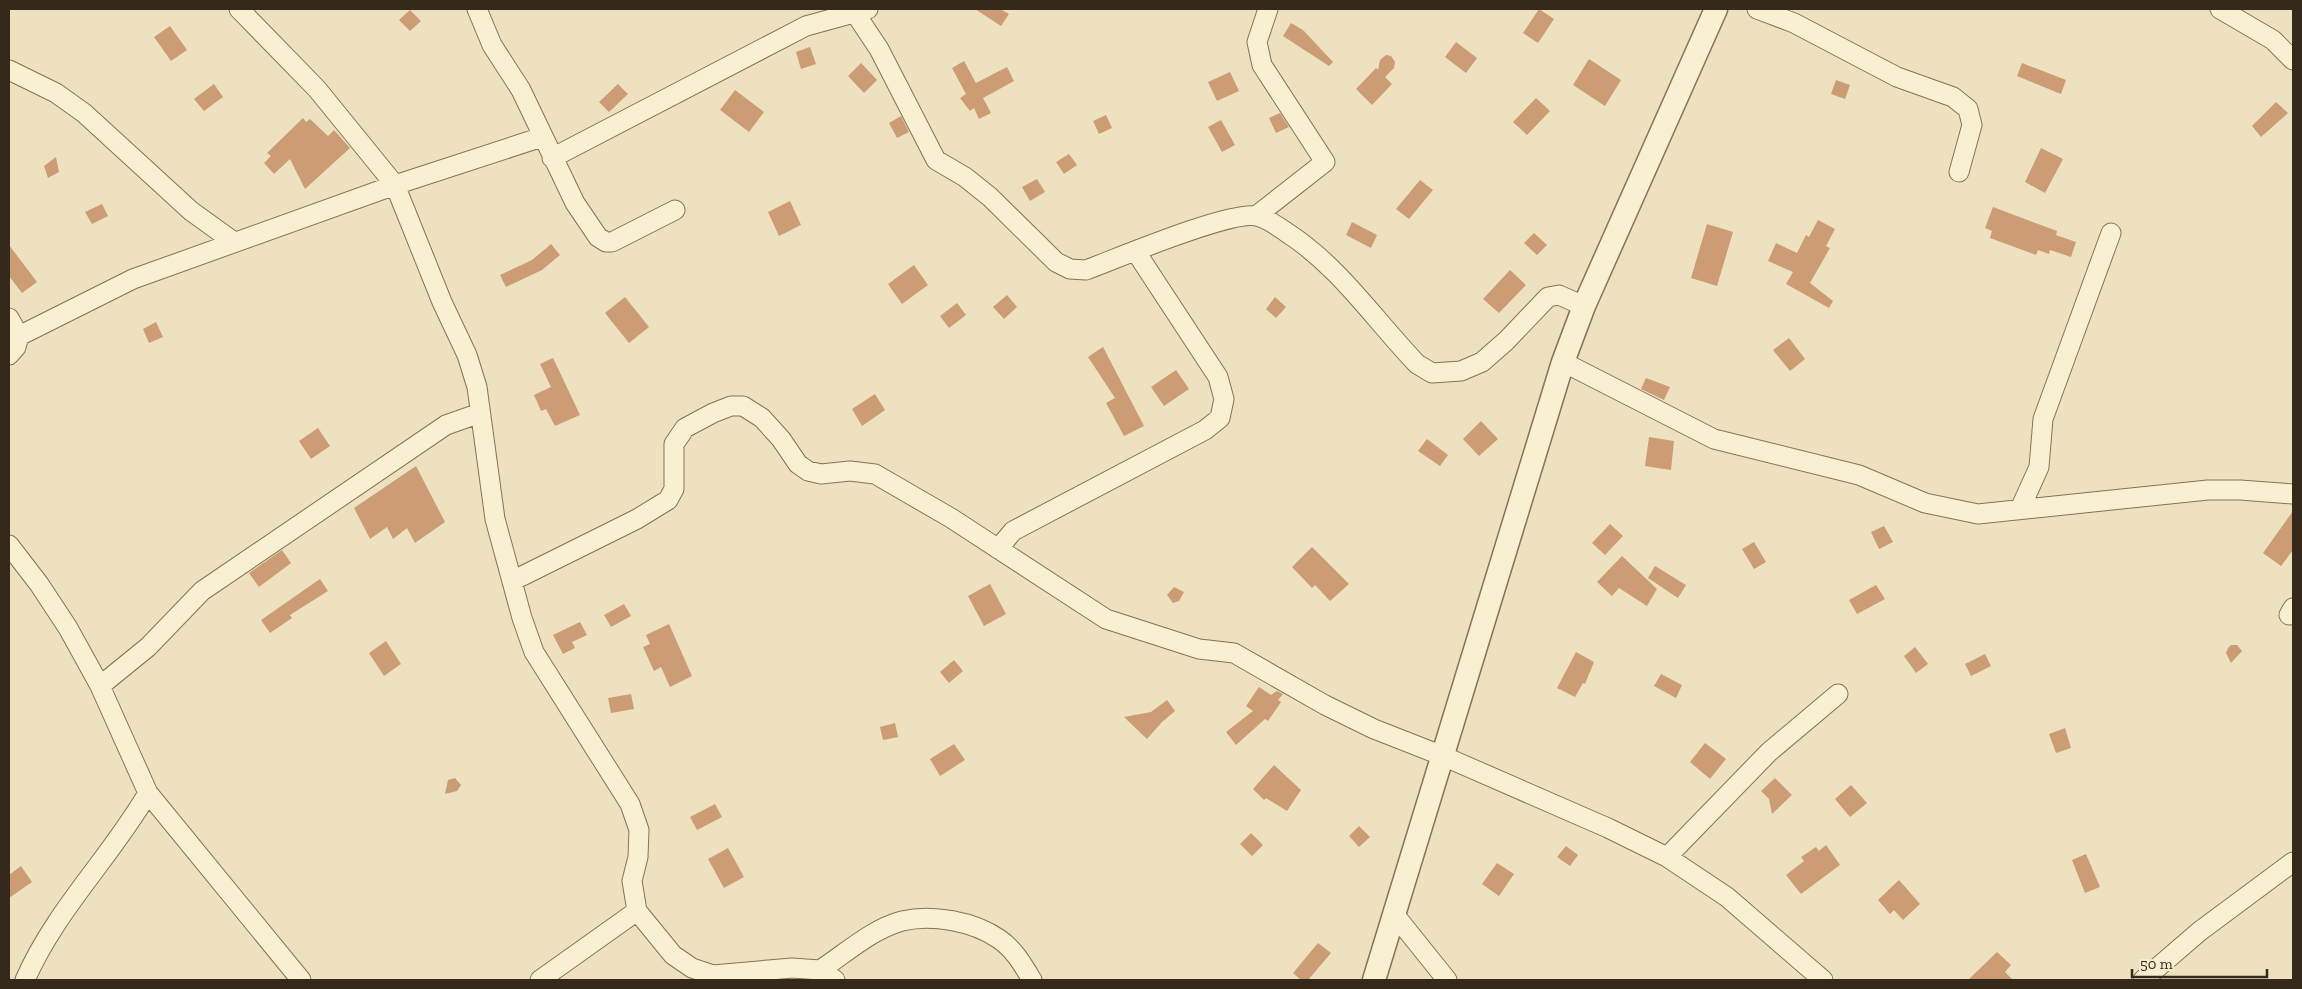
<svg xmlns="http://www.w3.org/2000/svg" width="2302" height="989" viewBox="0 0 2302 989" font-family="'Zilla Slab',serif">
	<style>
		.building { fill: #cc9c74 }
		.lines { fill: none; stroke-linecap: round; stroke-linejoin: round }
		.minor-casing { stroke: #867257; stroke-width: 21 }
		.tertiary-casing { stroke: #867257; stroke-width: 25 }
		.minor { stroke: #f9efd1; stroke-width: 19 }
		.tertiary { stroke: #f9efd1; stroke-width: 22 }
	</style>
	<rect width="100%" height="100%" fill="#eee1bf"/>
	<path class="building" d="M 975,9 L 1000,9 L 1009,14 L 1001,26 Z
		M 1539,9 L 1554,19 L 1538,43 L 1523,33 Z
		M 410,10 L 421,21 L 410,31 L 399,20 Z
		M 1291,23 L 1303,30 L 1333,62 L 1329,66 L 1283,36 Z
		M 170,26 L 187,50 L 171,61 L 154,37 Z
		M 1456,42 L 1477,58 L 1466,73 L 1445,57 Z
		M 810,47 L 816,64 L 801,69 L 796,52 Z
		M 1386,55 L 1391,56 L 1395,62 L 1394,68 L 1385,77 L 1392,84 L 1372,105 L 1356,89 L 1376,68 L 1378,70 L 1380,60 Z
		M 1589,59 L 1621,80 L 1605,106 L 1573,85 Z
		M 964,61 L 976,83 L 1007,67 L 1014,81 L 983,98 L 991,113 L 979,119 L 974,108 L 970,111 L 960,98 L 966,94 L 952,68 Z
		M 861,63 L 877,80 L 864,93 L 848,76 Z
		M 2022,63 L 2066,80 L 2061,94 L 2017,76 Z
		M 1230,72 L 1239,91 L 1217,101 L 1208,82 Z
		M 1836,80 L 1850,85 L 1845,99 L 1831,94 Z
		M 214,84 L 223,97 L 204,111 L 194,99 Z
		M 618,84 L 628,94 L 609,112 L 599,102 Z
		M 735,90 L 764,112 L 749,132 L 720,110 Z
		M 1536,98 L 1550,111 L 1527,135 L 1513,122 Z
		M 2276,102 L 2288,113 L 2261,137 L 2252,126 Z
		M 1280,113 L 1289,127 L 1276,133 L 1269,118 Z
		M 1106,115 L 1112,128 L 1099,134 L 1093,121 Z
		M 901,116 L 909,132 L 897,138 L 889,123 Z
		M 303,118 L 306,122 L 310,119 L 328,136 L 334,130 L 350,148 L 305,189 L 290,159 L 274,174 L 264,163 L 271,156 L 267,153 Z
		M 1221,120 L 1235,145 L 1222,152 L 1208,127 Z
		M 2041,148 L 2063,159 L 2045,193 L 2025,182 Z
		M 1069,154 L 1077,165 L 1064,174 L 1056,162 Z
		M 56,157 L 59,172 L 48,178 L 44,166 Z
		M 1037,179 L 1045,192 L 1030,201 L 1022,187 Z
		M 1420,180 L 1433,190 L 1409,219 L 1396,209 Z
		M 790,201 L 801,225 L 779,236 L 768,212 Z
		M 102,204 L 108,216 L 92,224 L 85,212 Z
		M 1993,207 L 2057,231 L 2056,235 L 2076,242 L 2071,257 L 2050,250 L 2049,254 L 2038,250 L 2036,255 L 1990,238 L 1992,231 L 1985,228 Z
		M 1818,220 L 1835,229 L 1826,246 L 1830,248 L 1810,283 L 1833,301 L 1829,308 L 1786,284 L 1793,272 L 1768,261 L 1776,243 L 1797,253 L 1806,235 L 1809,237 Z
		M 1352,222 L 1377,235 L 1371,248 L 1346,235 Z
		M 1707,224 L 1733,232 L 1717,286 L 1691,278 Z
		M 1534,233 L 1547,245 L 1537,255 L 1524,243 Z
		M 551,244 L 560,255 L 542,270 L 506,287 L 500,275 L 532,260 Z
		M 9,245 L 37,282 L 22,293 L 9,276 Z
		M 914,265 L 928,285 L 902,304 L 888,284 Z
		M 1510,270 L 1526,285 L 1499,313 L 1483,299 Z
		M 1007,295 L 1017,307 L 1004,319 L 993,307 Z
		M 625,297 L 649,327 L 629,343 L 605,313 Z
		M 1275,297 L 1286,307 L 1276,318 L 1266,309 Z
		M 957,303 L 966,315 L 949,328 L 940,316 Z
		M 156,322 L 163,337 L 149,343 L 143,329 Z
		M 1789,338 L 1805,359 L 1790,371 L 1773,350 Z
		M 1103,347 L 1144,426 L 1124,436 L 1106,403 L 1115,398 L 1088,357 Z
		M 553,358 L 580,415 L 555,426 L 546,409 L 541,411 L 534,395 L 551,387 L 540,364 Z
		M 1176,370 L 1189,389 L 1164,406 L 1151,387 Z
		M 1646,378 L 1670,387 L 1664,400 L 1641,389 Z
		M 875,394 L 885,410 L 862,426 L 852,409 Z
		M 1481,421 L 1498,439 L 1479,456 L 1463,439 Z
		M 318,428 L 330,446 L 311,459 L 299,441 Z
		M 1649,437 L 1674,441 L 1671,470 L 1645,466 Z
		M 1427,439 L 1448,455 L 1440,466 L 1418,451 Z
		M 416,466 L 445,522 L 415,543 L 407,528 L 393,539 L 387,527 L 370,539 L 354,508 Z
		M 2293,511 L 2293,550 L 2281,566 L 2263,553 Z
		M 1610,524 L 1623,536 L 1605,555 L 1592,543 Z
		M 1884,526 L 1893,542 L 1879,549 L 1871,532 Z
		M 1754,542 L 1766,562 L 1754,569 L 1742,549 Z
		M 1312,547 L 1349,584 L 1330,601 L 1315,585 L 1312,588 L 1292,567 Z
		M 282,550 L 291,563 L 259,587 L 249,573 Z
		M 1622,556 L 1657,589 L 1647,606 L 1619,588 L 1612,596 L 1597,582 Z
		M 1655,566 L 1686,585 L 1678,598 L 1648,578 Z
		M 320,579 L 328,591 L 290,615 L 292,618 L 270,633 L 261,620 Z
		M 990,584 L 1006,614 L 984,626 L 968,596 Z
		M 1876,585 L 1885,599 L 1857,614 L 1849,600 Z
		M 1174,587 L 1184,592 L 1179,601 L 1173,603 L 1167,595 Z
		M 624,604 L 631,616 L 611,627 L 604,615 Z
		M 580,622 L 587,635 L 572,642 L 575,648 L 563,654 L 553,635 Z
		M 669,624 L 692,676 L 670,687 L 661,667 L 654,671 L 643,647 L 650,644 L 646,635 Z
		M 386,641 L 401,664 L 384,676 L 369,653 Z
		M 2231,645 L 2237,645 L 2242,651 L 2231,663 L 2226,653 L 2228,648 Z
		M 1915,647 L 1928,664 L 1916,673 L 1904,656 Z
		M 1576,652 L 1594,662 L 1585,684 L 1583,683 L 1575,697 L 1557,688 Z
		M 1985,654 L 1991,666 L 1971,676 L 1965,664 Z
		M 954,660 L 963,671 L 949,683 L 940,672 Z
		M 1661,674 L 1682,685 L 1676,698 L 1654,686 Z
		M 1259,687 L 1271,695 L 1277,691 L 1283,694 L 1278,700 L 1281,702 L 1268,721 L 1265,719 L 1236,745 L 1226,732 L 1253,711 L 1246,706 Z
		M 631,694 L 634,709 L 611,713 L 608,698 Z
		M 1167,700 L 1175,711 L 1162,722 L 1147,739 L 1124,717 L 1151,712 Z
		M 895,723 L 898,737 L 883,740 L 880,727 Z
		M 2065,728 L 2071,748 L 2056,753 L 2049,734 Z
		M 1705,743 L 1726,759 L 1710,779 L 1690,762 Z
		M 954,744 L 965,760 L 940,776 L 930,759 Z
		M 1274,765 L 1301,790 L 1287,811 L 1266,798 L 1264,800 L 1253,789 Z
		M 455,778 L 461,785 L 457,791 L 445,794 L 448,780 Z
		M 1775,778 L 1792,795 L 1772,814 L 1769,799 L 1761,791 Z
		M 1851,785 L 1867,803 L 1850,817 L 1835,799 Z
		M 715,804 L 722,817 L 697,830 L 690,817 Z
		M 1359,826 L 1370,837 L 1359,847 L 1349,836 Z
		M 1251,833 L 1263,845 L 1252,856 L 1240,844 Z
		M 1826,845 L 1840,865 L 1801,894 L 1786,875 L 1804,861 L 1801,857 L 1816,847 L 1819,851 Z
		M 1566,846 L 1578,855 L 1570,866 L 1557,857 Z
		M 728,848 L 744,877 L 724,888 L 708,859 Z
		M 2086,854 L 2100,887 L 2085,893 L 2072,860 Z
		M 1497,863 L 1514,874 L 1499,896 L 1482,884 Z
		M 21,866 L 32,882 L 9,898 L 9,875 Z
		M 1899,880 L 1920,904 L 1903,920 L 1894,910 L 1890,914 L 1878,900 Z
		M 1318,943 L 1331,953 L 1308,980 L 1301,980 L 1293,973 Z
		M 1997,952 L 2011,965 L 2005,972 L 2013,980 L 1968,980 Z"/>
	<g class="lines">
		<defs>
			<path id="minor" d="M 239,9 L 317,89 L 395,185 L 442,302 L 467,355 L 477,387 L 495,519 L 522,618 L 534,652 L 630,804 L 639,830 L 638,857 L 632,881 L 637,911 L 673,955 L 692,968 L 713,975 L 792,968 L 820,970 L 835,980
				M 477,9 L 492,45 L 521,90 L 575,203 L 598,237 L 606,242 L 612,242 L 675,210
				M 1757,9 L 1794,23 L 1897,77 L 1953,97 L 1968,109 L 1972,125 L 1959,172
				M 2220,9 L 2273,40 L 2293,60
				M 855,13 L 879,49 L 936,160 L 965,177 L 990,197 L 1056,262 L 1070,269 L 1086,270 C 1118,258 1229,211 1256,216 C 1267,218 1277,226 1286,232 C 1339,266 1374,319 1417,364 L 1432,373 L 1461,371 L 1482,362 L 1506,341 L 1548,297 L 1559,295 L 1584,306
				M 9,70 L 56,93 L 84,113 L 191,211 L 234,242
				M 552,158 L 806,26 L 868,9
				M 1256,216 L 1325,162 L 1262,65 L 1257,42 L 1268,9
				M 9,318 L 19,336 L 16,347 L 9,355
				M 19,336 L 133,279 L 395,185 L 542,137
				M 1563,362 L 1714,439 L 1859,475 L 1925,503 L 1978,514 L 2208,490 L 2240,490 L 2293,494
				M 2020,509 L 2039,467 L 2043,419 L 2111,233
				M 9,545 L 39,584 L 68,628 L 100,686 L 148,793 L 301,980
				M 998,549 L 1013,531 L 1205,430 L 1220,418 L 1224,399 L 1218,377 L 1136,252
				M 512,581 L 637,519 L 668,500 L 674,489 L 674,444 L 685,428 L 713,413 L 731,406 L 743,406 L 762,418 L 781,439 L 798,464 L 808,471 L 821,474 L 850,471 L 875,474 L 951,518 L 1106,619 L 1199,649 L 1234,653 L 1325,705 L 1374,729 L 1443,756 L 1608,828 L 1667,857 L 1727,897 L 1823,980
				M 2289,615 L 2293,608
				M 100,686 L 148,647 L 202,591 L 446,425 L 480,413
				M 1667,857 L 1769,752 L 1838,694
				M 1394,914 L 1447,980
				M 820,970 C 845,954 872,929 902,921 C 932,914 973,921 999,939 C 1014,949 1023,965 1032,980
				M 25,980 C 55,911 110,858 148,793
				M 540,980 L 637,911
				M 2143,980 L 2200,931 L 2293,862"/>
			<path id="tertiary" d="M 1374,980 L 1563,362 L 1584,306 L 1716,9"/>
		</defs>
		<use href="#minor" class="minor-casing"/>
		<use href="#tertiary" class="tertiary-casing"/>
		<use href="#minor" class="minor"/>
		<use href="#tertiary" class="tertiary"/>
	</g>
	<rect width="2302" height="989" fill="none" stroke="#35291c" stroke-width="20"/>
	<path d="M2132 969v8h135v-8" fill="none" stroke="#35291c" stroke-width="2.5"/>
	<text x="2140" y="969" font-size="15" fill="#35291c" stroke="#f5ebce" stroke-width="4" paint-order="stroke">50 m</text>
</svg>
